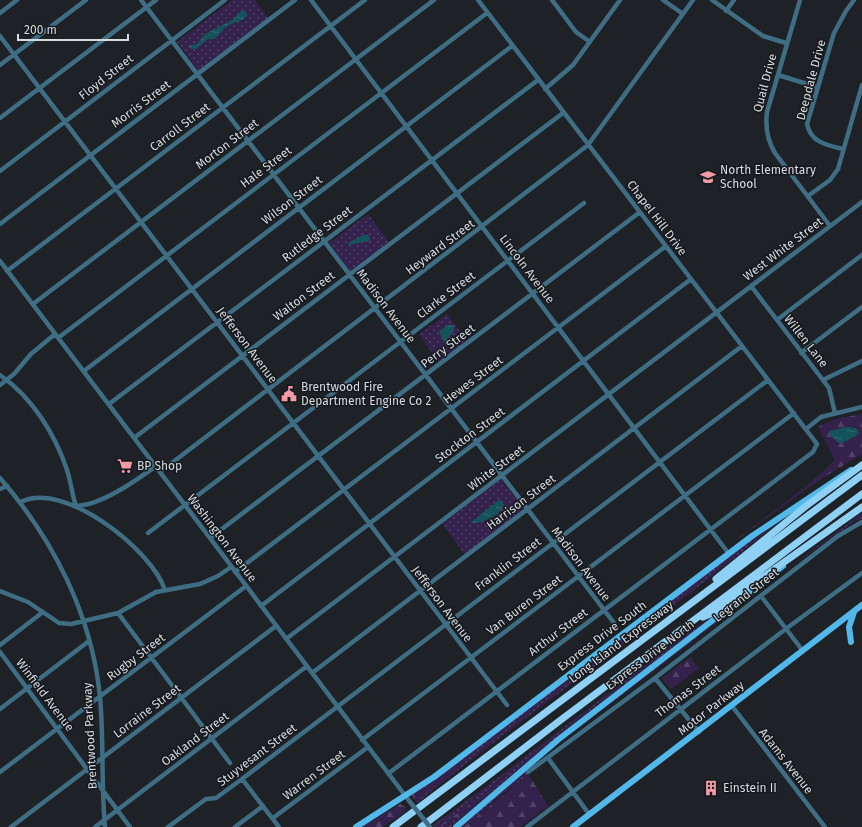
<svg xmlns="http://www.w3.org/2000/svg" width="862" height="827" viewBox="0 0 862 827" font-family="'Fira Sans',sans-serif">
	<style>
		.grass { fill: url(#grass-dots) }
		.forest { fill: url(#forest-firs) }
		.water { fill: url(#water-ripples) }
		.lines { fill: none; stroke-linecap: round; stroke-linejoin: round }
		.minor { stroke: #3f6d84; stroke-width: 4.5 }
		.major { stroke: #52b8e9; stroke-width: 6 }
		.highway { stroke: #8fd1f4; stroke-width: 7 }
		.minor-bridge { stroke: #3f6d84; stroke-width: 4.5 }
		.labels { text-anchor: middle; stroke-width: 3; stroke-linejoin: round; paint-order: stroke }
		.street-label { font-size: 12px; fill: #d8dbdf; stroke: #15191e }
		.poi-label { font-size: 12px; fill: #d8dbdf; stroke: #15191e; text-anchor: start }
	</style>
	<defs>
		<pattern id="grass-dots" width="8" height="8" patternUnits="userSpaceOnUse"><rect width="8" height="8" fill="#34224d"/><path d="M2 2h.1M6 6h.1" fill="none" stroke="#514266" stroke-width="1.8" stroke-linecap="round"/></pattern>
		<pattern id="forest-firs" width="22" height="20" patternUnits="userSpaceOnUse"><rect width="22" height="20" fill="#34224d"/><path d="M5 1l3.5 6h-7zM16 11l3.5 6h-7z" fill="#514266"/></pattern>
		<pattern id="water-ripples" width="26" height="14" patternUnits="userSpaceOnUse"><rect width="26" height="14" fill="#15535c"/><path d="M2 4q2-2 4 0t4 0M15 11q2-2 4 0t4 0" fill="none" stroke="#366b73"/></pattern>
	</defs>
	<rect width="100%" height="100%" fill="#1e2227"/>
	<path class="grass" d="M 232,0 L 255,0 L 268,18 L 199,71 L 177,42 Z
		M 368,214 L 389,242 L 350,271 L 329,243 Z
		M 447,314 L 468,342 L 439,363 L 419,334 Z
		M 501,479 L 524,510 L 465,555 L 442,524 Z
		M 862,513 L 862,519 L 856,520 L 782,573 L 555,746 L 622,693 Z
		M 782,519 C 664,618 537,706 417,803 L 411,795 L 749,540 Z
		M 722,610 L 571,725 L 450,827 L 435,827 L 433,825 L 488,785 L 682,637 Z
		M 526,770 L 527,776 L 504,793 L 464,827 L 461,827 Z"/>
	<path class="forest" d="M 862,414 L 862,454 L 815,483 L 727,547 L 809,484 L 835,460 L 818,427 L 835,419 Z
		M 690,657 L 699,668 L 671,689 L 662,678 Z
		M 457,763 L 450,773 L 417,801 L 412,795 Z
		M 526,770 L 548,806 L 520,827 L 464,827 L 527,776 Z
		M 477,799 C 470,810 452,825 439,825 L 459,813 Z
		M 400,804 L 407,808 L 404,813 L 382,827 L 362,827 Z"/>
	<path class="water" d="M 244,10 L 248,15 C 242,22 233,22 226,27 C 220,32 217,41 208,39 L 196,49 L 189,48 L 189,46 L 197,44 L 205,34 L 234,19 L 241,11 Z
		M 363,235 L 368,235 L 370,237 L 369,241 L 348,245 L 348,243 Z
		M 448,325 L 452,325 L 454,327 L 454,331 L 444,343 L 439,331 Z
		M 846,427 L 856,428 L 859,432 L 857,435 L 841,444 L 830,436 L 830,431 Z
		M 500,499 L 504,505 C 499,516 482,524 470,523 Z"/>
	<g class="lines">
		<path class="minor" d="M 141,0 L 614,623
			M 311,0 L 726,550
			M 552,0 L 576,32 L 590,42
			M 663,0 L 683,14
			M 712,0 L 763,36 L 786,43
			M 800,0 L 767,112 C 765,128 767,140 775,153 L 830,226
			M 726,11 L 734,0
			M 0,13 L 17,0
			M 0,36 L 507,705
			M 0,65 L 86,0
			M 778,75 L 817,87
			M 545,89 L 573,65 L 620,0
			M 0,118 L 156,0
			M 843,149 C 827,145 811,143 807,124 L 834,33 L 846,11 L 854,0
			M 0,171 L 225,0
			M 808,196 L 830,180 L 838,169 L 862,85
			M 0,224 L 295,0
			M 0,261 L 410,802
			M 7,271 L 365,0
			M 751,286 L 829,388 L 835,413
			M 33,304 L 434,0
			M 777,320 L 862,255
			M 58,338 L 487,13
			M 801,353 L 862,307
			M 84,371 L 512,46
			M 0,375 C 32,397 55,434 67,470 C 71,482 72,495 76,506 C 102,505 135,481 156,466
			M 823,380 L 862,361
			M 0,385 L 14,374 L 31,354 L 55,334
			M 109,404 L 538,80
			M 806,429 L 821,417 L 862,407
			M 134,438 L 563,113
			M 160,472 L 588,145 L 693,0
			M 0,478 C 53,539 92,615 100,697 C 104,740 101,784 105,827
			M 0,489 L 7,486
			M 21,502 C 64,480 152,550 165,590
			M 148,533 L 584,203
			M 210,538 L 640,212
			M 235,572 L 666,246
			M 0,591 L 28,602 L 59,623 L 71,624 L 118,613 L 156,592 L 200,584 L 218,576 L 231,567
			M 761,596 L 803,651
			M 261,606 L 691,279
			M 118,613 L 230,763
			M 286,639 L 862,202
			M 0,645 L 43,612
			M 0,652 L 130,827
			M 312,673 L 742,346
			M 655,678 L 699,732
			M 732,706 L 825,827
			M 0,709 L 89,641
			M 362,740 L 794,413
			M 548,758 L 589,814
			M 0,772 L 246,586
			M 528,772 L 655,678 L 838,536 L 862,522
			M 389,773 L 813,452 L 817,444 L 478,0
			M 242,779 L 279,827
			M 273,818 L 368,747
			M 11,827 L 276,626
			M 95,827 L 307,666
			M 168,827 L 206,799 L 216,798 L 242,779 L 768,380
			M 235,827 L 263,806
			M 527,827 L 787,628 L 862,573"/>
		<path class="major" d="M 851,642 L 849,627 L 854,612
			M 356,827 L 434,777 L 752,536 L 851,470
			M 456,827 L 559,739 L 783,566
			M 573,827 L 862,605"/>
		<path class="highway" d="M 716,579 L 806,506 L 862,465
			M 703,617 L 712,613 L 862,507
			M 393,827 L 862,475
			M 421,827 L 562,719 L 862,494"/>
		<path class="minor-bridge" d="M 410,802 L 430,827"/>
	</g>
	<defs>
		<symbol id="school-bare" viewBox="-9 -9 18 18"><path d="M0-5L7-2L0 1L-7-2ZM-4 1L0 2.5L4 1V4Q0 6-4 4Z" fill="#f49aa7" stroke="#15191e" stroke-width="2.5" paint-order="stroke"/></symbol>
		<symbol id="civic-bare" viewBox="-9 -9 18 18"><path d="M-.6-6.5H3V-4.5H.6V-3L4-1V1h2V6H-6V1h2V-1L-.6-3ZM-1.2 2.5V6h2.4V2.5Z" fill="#f49aa7" stroke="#15191e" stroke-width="2.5" paint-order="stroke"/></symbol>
		<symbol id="supermarket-bare" viewBox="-9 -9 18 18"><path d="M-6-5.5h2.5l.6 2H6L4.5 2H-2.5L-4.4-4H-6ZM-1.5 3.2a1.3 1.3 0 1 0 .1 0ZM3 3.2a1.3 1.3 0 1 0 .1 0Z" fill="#f49aa7" stroke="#15191e" stroke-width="2.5" paint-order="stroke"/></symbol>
		<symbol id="building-bare" viewBox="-9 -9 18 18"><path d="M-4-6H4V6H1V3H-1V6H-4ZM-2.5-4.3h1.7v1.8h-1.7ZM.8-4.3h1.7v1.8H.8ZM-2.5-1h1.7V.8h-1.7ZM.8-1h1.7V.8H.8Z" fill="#f49aa7" stroke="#15191e" stroke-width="2.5" paint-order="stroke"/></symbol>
	</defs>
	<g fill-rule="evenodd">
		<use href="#school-bare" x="697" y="166" width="22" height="22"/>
		<use href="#civic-bare" x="278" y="383" width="22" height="22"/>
		<use href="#supermarket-bare" x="114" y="455" width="22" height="22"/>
		<use href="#building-bare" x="700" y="777" width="22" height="22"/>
	</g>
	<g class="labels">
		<g class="street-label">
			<text transform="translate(106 77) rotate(-38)" y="4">Floyd Street</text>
			<text transform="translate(811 80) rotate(-75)" y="4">Deepdale Drive</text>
			<text transform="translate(765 83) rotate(-75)" y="4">Quail Drive</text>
			<text transform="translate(141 104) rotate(-37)" y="4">Morris Street</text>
			<text transform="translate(180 127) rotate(-37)" y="4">Carroll Street</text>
			<text transform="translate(227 144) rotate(-37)" y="4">Morton Street</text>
			<text transform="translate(266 167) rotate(-37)" y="4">Hale Street</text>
			<text transform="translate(292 200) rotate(-37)" y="4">Wilson Street</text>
			<text transform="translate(657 218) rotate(53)" y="4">Chapel Hill Drive</text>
			<text transform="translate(317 234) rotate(-37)" y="4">Rutledge Street</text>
			<text transform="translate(440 247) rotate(-37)" y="4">Heyward Street</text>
			<text transform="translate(783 249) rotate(-37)" y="4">West White Street</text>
			<text transform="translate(527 269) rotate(53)" y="4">Lincoln Avenue</text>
			<text transform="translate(446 295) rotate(-37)" y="4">Clarke Street</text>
			<text transform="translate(304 296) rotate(-37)" y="4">Walton Street</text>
			<text transform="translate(386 306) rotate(53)" y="4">Madison Avenue</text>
			<text transform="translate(806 341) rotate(52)" y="4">Willen Lane</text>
			<text transform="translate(247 345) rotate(53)" y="4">Jefferson Avenue</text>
			<text transform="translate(448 346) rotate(-37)" y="4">Perry Street</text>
			<text transform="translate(473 380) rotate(-37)" y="4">Hewes Street</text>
			<text transform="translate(470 435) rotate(-37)" y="4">Stockton Street</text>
			<text transform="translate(496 468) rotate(-37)" y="4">White Street</text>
			<text transform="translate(521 502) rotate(-37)" y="4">Harrison Street</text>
			<text transform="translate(222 538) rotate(53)" y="4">Washington Avenue</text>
			<text transform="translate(508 564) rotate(-37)" y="4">Franklin Street</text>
			<text transform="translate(581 564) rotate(53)" y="4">Madison Avenue</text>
			<text transform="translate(746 595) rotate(-38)" y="4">Legrand Street</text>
			<text transform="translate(442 604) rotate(53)" y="4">Jefferson Avenue</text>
			<text transform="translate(524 605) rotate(-37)" y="4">Van Buren Street</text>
			<text transform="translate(558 632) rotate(-37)" y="4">Arthur Street</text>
			<text transform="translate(602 636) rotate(-37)" y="4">Express Drive South</text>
			<text transform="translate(621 642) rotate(-37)" y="4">Long Island Expressway</text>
			<text transform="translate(650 655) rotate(-37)" y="4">Express Drive North</text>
			<text transform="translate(136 657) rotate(-37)" y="4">Rugby Street</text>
			<text transform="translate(688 691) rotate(-37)" y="4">Thomas Street</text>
			<text transform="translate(45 695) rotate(53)" y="4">Winfield Avenue</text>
			<text transform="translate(711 708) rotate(-38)" y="4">Motor Parkway</text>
			<text transform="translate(147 711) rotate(-37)" y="4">Lorraine Street</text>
			<text transform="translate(90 736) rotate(-93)" y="4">Brentwood Parkway</text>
			<text transform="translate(195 739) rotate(-37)" y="4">Oakland Street</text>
			<text transform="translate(257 755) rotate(-37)" y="4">Stuyvesant Street</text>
			<text transform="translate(786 761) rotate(52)" y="4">Adams Avenue</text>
			<text transform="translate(314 775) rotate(-37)" y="4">Warren Street</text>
		</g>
		<g class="poi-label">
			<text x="720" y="174">North Elementary<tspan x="720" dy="14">School</tspan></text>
			<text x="301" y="391">Brentwood Fire<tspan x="301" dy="14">Department Engine Co 2</tspan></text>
			<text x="137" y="470">BP Shop</text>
			<text x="723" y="792">Einstein II</text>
		</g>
	</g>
	<path d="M18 34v6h110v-6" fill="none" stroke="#d8dbdf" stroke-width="2"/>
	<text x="24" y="34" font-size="12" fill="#d8dbdf" stroke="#15191e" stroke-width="3" paint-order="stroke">200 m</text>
</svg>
